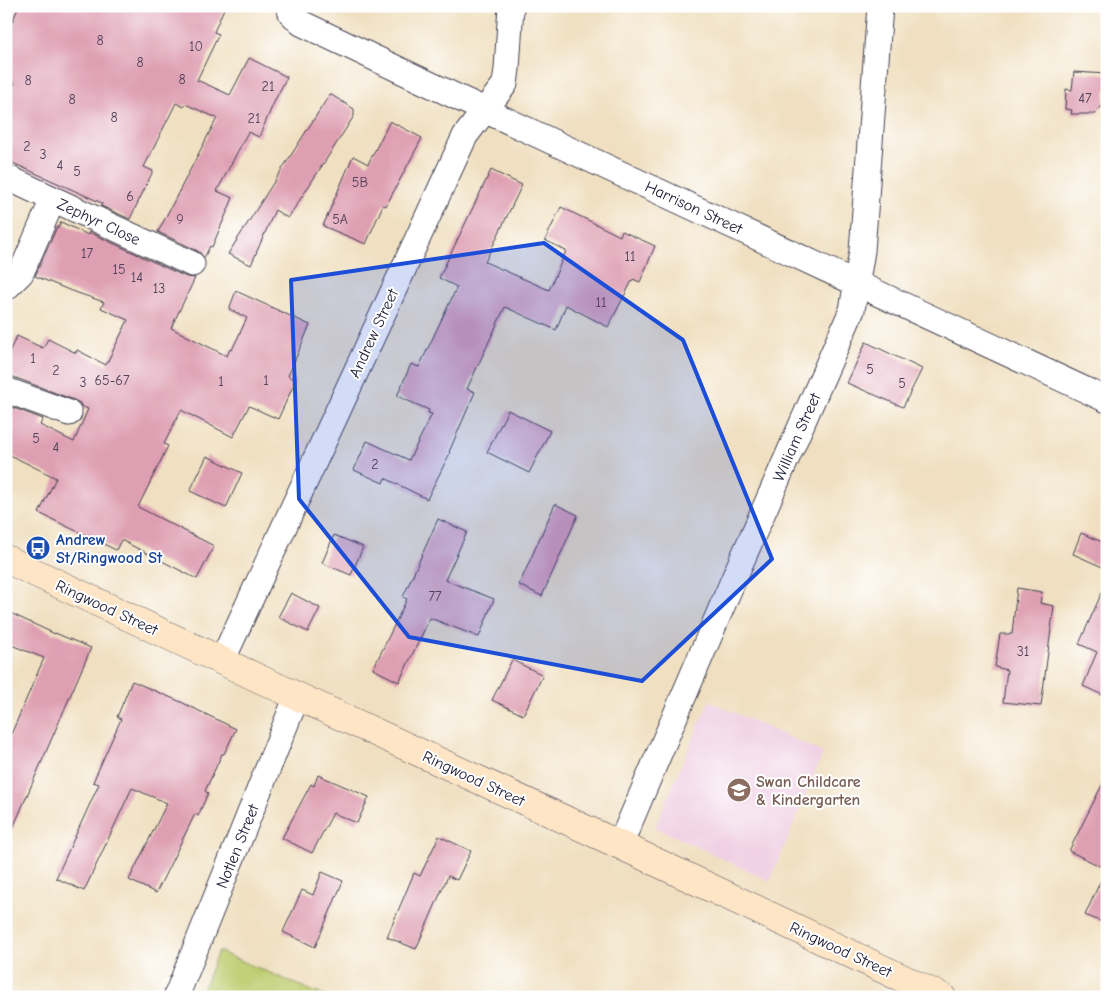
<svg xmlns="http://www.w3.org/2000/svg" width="1113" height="1003" viewBox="0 0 1113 1003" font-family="'Comic Neue',sans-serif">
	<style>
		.built { fill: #f0d0e4 }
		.green { fill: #bdcc6e; stroke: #707754 }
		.building { fill: #de9fb2 }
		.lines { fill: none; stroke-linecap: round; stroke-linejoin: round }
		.street-casing { stroke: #413e4f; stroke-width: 27 }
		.secondary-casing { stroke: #413e4f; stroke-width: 29 }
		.street { stroke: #fff; stroke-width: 25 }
		.secondary { stroke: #fde5c5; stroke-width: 28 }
		.marked { fill: #1d4ed8; fill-opacity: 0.2; stroke: #1d4ed8; stroke-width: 4; stroke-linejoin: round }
		.labels { text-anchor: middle; stroke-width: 4; stroke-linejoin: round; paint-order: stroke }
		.number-label { font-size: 14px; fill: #514159 }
		.street-label { font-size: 16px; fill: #22223b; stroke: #fff }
		.transit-label { font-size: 16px; font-weight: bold; fill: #164399; stroke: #fff; text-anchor: start }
		.education-label { font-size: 16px; font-weight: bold; fill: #785e54; stroke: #fff; text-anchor: start }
	</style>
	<rect width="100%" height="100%" fill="#fff"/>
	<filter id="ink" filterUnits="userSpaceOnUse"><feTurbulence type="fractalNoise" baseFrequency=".02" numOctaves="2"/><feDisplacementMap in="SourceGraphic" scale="10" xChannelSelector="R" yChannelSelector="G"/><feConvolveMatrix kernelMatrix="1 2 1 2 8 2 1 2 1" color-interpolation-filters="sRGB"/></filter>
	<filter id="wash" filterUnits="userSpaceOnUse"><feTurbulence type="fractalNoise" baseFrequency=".0096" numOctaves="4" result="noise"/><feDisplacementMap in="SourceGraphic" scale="20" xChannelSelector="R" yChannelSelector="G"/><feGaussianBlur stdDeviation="1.12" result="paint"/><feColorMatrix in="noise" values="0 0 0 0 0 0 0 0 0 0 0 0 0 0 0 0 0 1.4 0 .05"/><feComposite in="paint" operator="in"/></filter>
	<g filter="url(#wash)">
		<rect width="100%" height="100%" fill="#f0e0c1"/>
		<path class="built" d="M 709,701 L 823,753 L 770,881 L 655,827 Z"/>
		<path class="green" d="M 218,951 L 327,997 L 200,997 Z"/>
		<g id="blocks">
			<path class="building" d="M 19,6 L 225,6 L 214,32 L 219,34 L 197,80 L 230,95 L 249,58 L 287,77 L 275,100 L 259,137 L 248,132 L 217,191 L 233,198 L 212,247 L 210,246 L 204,258 L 198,251 L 158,232 L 217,118 L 185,104 L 184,107 L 176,103 L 144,167 L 153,171 L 130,219 L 101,206 L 102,203 L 6,160 L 6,102 L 15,83 L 6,79 L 6,36 Z
				M 1074,72 L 1107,74 L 1107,92 L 1105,92 L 1104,105 L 1098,109 L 1096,114 L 1071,114 L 1072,110 L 1065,109 L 1066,89 L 1072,90 Z
				M 330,94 L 354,109 L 354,116 L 329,155 L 288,218 L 275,210 L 251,265 L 228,254 Z
				M 390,121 L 422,138 L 386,206 L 383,205 L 366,244 L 323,226 L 353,156 L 368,164 Z
				M 491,170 L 522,185 L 485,262 L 549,290 L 566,251 L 545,240 L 561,207 L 620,236 L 622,231 L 655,246 L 640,282 L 633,279 L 608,327 L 566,305 L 556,330 L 505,307 L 467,389 L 475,392 L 449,452 L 450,453 L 427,499 L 385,478 L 383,483 L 354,470 L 367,441 L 409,460 L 432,414 L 428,413 L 429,410 L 397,396 L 411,364 L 419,367 L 457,287 L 439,278 Z
				M 61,222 L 88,235 L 89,232 L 186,277 L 195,278 L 171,328 L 227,356 L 230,349 L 232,350 L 247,318 L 229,309 L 236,291 L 310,325 L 288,376 L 296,380 L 278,419 L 249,406 L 233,437 L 181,410 L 164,444 L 168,446 L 138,507 L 214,546 L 197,579 L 121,540 L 116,550 L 39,513 L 56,478 L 6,453 L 6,405 L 43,419 L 40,425 L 74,442 L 88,409 L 81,406 L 80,403 L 74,400 L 11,376 L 6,376 L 6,358 L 17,336 L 43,348 L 48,339 L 76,353 L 77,350 L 106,365 L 128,320 L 101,308 L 104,302 L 69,290 L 35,276 L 57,227 L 59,227 Z
				M 866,342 L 922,369 L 903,407 L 847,383 Z
				M 508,410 L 550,431 L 529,473 L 487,452 Z
				M 207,456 L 242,473 L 226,508 L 190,491 Z
				M 555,504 L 578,515 L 542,596 L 519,585 Z
				M 438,519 L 467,532 L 445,580 L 494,599 L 479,637 L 430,618 L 399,682 L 373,669 L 407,599 L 403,597 Z
				M 1081,533 L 1107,544 L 1107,569 L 1073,554 Z
				M 334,535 L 363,547 L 351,575 L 322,563 Z
				M 1107,581 L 1107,697 L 1083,686 L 1097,652 L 1079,644 Z
				M 1017,588 L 1042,592 L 1040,603 L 1054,606 L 1041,706 L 1003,702 L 1007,670 L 995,667 L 1000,634 L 1012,634 Z
				M 291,593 L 320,608 L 308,632 L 278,617 Z
				M 6,611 L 55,634 L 55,633 L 91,648 L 6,844 L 6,746 L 44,658 L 6,643 Z
				M 512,660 L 543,675 L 523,715 L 492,700 Z
				M 132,681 L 181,702 L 236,729 L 224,754 L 222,754 L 205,791 L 208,793 L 198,816 L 195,814 L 156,893 L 129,880 L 167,803 L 132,788 L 84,891 L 56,878 L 99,784 L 93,782 L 121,719 L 117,717 Z
				M 318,775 L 369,797 L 357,823 L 333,813 L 312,853 L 282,838 L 311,784 L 314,786 Z
				M 1107,775 L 1107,924 L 1085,915 L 1106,869 L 1069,851 Z
				M 439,836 L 471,851 L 457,880 L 448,876 L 416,949 L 387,937 L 414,873 L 420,876 Z
				M 322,872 L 343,881 L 315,947 L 283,932 L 302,890 L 313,895 Z"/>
		</g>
	</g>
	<g filter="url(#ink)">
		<use href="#blocks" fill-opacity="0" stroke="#413e4f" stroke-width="1"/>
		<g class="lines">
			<defs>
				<path id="street" d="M 289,6 L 291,13 L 301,23 C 568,151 838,274 1107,400
					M 6,177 L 192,264
					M 6,288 L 21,273 L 53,199
					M 6,390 L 69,413
					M 222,661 L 465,136 L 505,84 L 507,69 L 511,6
					M 620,845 L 738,569 L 852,310 L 862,251 L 880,6
					M 176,997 L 297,696"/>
				<path id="secondary" d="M 6,559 L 260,679 L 620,845 L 942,997"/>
			</defs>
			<use href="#street" class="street-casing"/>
			<use href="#secondary" class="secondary-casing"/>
			<use href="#street" class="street"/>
			<use href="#secondary" class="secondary"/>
		</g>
	</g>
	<path class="marked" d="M 544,243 L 683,340 L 772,559 L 642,681 L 409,637 L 299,499 L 291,280 Z"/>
	<defs>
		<symbol id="bus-disc" viewBox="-11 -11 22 22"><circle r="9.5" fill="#1a4fb4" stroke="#fff"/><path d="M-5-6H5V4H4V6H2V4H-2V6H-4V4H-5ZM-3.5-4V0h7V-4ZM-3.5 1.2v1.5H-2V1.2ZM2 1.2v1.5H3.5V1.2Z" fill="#fff"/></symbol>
		<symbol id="school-disc" viewBox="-11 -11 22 22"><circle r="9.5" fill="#8d6e63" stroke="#fff"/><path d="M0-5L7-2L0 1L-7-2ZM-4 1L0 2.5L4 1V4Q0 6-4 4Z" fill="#fff"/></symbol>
	</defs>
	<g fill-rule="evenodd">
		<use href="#bus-disc" x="24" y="534" width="28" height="28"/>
		<use href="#school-disc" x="725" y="776" width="28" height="28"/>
	</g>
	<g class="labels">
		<g class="number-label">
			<text x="100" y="45">8</text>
			<text x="196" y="51">10</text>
			<text x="140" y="67">8</text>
			<text x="182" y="84">8</text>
			<text x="28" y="85">8</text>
			<text x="268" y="91">21</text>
			<text x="1085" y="103">47</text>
			<text x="72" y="104">8</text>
			<text x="114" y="122">8</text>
			<text x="254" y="123">21</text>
			<text x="27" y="151">2</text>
			<text x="43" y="159">3</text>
			<text x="60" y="170">4</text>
			<text x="77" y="176">5</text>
			<text x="360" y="187">5B</text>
			<text x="130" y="201">6</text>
			<text x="180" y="224">9</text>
			<text x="340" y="224">5A</text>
			<text x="87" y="258">17</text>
			<text x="630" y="261">11</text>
			<text x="119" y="274">15</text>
			<text x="137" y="282">14</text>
			<text x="159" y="293">13</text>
			<text x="601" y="307">11</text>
			<text x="33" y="363">1</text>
			<text x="870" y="374">5</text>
			<text x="56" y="375">2</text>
			<text x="112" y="385">65-67</text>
			<text x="266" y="385">1</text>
			<text x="221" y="386">1</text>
			<text x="83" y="387">3</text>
			<text x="902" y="388">5</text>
			<text x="36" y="443">5</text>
			<text x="56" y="452">4</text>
			<text x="375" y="469">2</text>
			<text x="435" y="601">77</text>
			<text x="1023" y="656">31</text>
		</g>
		<g class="street-label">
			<text transform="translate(694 207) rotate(25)" y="6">Harrison Street</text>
			<text transform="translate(99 221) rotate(25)" y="6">Zephyr Close</text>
			<text transform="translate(373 333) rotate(-65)" y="6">Andrew Street</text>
			<text transform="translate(796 437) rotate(-66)" y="6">William Street</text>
			<text transform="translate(107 607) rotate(25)" y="6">Ringwood Street</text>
			<text transform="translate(474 778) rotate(25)" y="6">Ringwood Street</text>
			<text transform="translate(237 846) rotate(-68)" y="6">Notlen Street</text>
			<text transform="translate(841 949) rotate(25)" y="6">Ringwood Street</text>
		</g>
		<g class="transit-label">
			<text x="56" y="545">Andrew<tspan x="56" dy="18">St/Ringwood St</tspan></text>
		</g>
		<g class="education-label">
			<text x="756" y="787">Swan Childcare<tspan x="756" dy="18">&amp; Kindergarten</tspan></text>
		</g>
	</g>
	<rect width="1113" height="1003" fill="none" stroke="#fff" stroke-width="25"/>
</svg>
